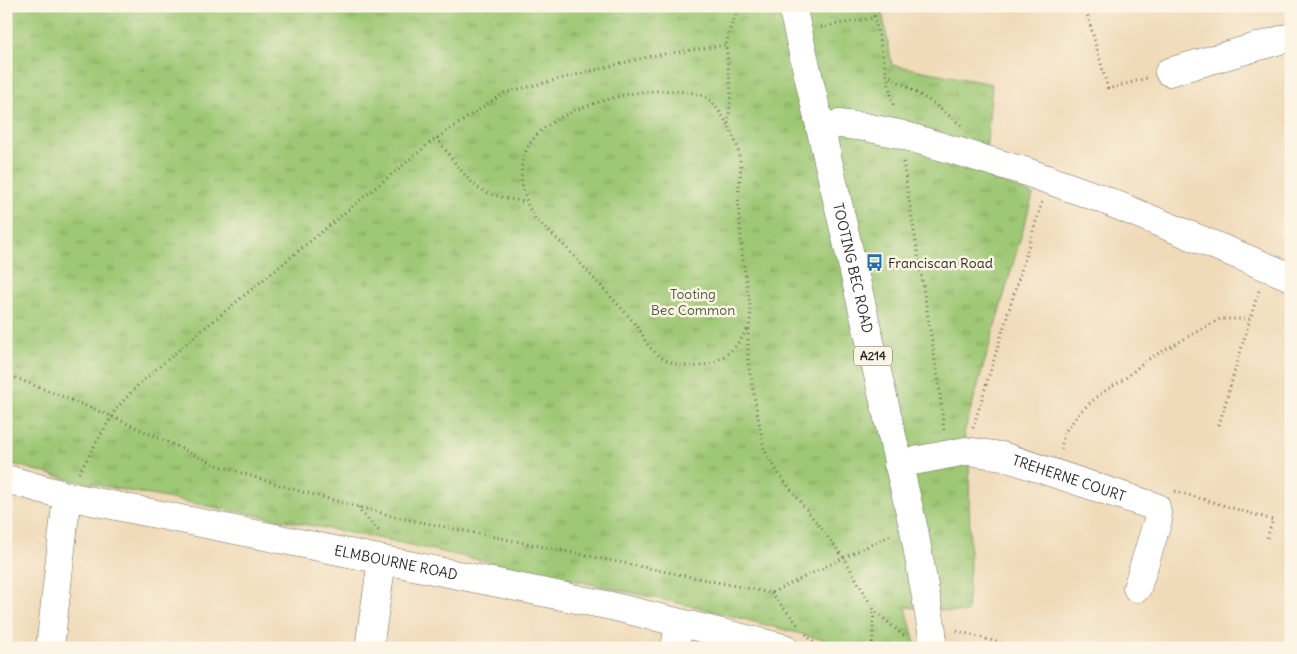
<svg xmlns="http://www.w3.org/2000/svg" width="1297" height="654" viewBox="0 0 1297 654" font-family="Delius,sans-serif">
	<style>
		.park { fill: url(#park-tufts); stroke: #647a50 }
		.lines { fill: none; stroke-linecap: round; stroke-linejoin: round }
		.minor-casing { stroke: #70695d; stroke-width: 29 }
		.highway-casing { stroke: #70695d; stroke-width: 29 }
		.path { stroke: #70695d; stroke-width: 3; stroke-dasharray: 1 4; stroke-linecap: butt }
		.minor { stroke: #fff; stroke-width: 28 }
		.highway { stroke: #fff; stroke-width: 28 }
		.labels { text-anchor: middle; stroke-width: 5; stroke-linejoin: round; paint-order: stroke }
		.shield { fill: #fcf5e5; stroke: #6a6863; stroke-width: 1 }
		.shield-label { font-size: 12px; font-weight: bold; fill: #2b2b2b }
		.poi-label { font-size: 14px; fill: #2b2b2b; stroke: #fcf5e5; text-anchor: start }
		.street-label { font-size: 14px; fill: #2b2b2b; stroke: #fcf5e5 }
		.park-label { font-size: 14px; fill: #4e5a41; stroke: #fcf5e5 }
	</style>
	<defs>
		<pattern id="park-tufts" width="24" height="20" patternUnits="userSpaceOnUse" patternTransform="scale(1.25)"><rect width="24" height="20" fill="#9ec874"/><path d="M3 7l-1-3M5 7V3M7 7l1-3M15 17l-1-3M17 17v-4M19 17l1-3" fill="none" stroke="#81a35f"/></pattern>
	</defs>
	<rect width="100%" height="100%" fill="#fcf5e5"/>
	<filter id="ink" filterUnits="userSpaceOnUse"><feTurbulence type="fractalNoise" baseFrequency=".02" numOctaves="2"/><feDisplacementMap in="SourceGraphic" scale="10" xChannelSelector="R" yChannelSelector="G"/><feConvolveMatrix kernelMatrix="1 2 1 2 8 2 1 2 1" color-interpolation-filters="sRGB"/></filter>
	<filter id="wash" filterUnits="userSpaceOnUse"><feTurbulence type="fractalNoise" baseFrequency=".0096" numOctaves="4" result="noise"/><feDisplacementMap in="SourceGraphic" scale="20" xChannelSelector="R" yChannelSelector="G"/><feGaussianBlur stdDeviation="1.12" result="paint"/><feColorMatrix in="noise" values="0 0 0 0 0 0 0 0 0 0 0 0 0 0 0 0 0 1.4 0 .05"/><feComposite in="paint" operator="in"/></filter>
	<g filter="url(#wash)">
		<rect width="100%" height="100%" fill="#f0dbb9"/>
		<path class="park" d="M 6,6 L 881,6 L 892,65 L 992,84 L 984,175 L 1033,195 L 964,433 L 969,457 L 970,567 L 967,613 L 906,607 L 916,648 L 855,648 L 697,607 L 387,540 L 71,480 L 6,462 Z"/>
	</g>
	<g filter="url(#ink)">
		<g class="lines">
			<defs>
				<g id="minor">
					<path d="M 1169,72 L 1291,37"/>
					<path d="M 820,128 L 839,124 L 865,127 L 899,134 L 1024,171 L 1102,199 L 1291,277"/>
					<path id="s1" d="M 898,464 L 966,451 L 1002,456 L 1156,507 L 1158,520 L 1137,588"/>
					<path id="s2" d="M 6,479 L 67,496 L 611,606 L 784,648"/>
					<path d="M 50,648 L 67,496"/>
					<path d="M 369,648 L 382,561"/>
					<path d="M 675,648 L 679,623"/>
				</g>
				<g id="highway">
					<path id="s3" d="M 792,6 L 914,530 L 932,631 L 933,648"/>
				</g>
			</defs>
			<use href="#minor" class="minor-casing"/>
			<use href="#highway" class="highway-casing"/>
			<path class="path" d="M 741,6 L 732,22 L 726,45 L 731,93 L 728,125 L 737,145 L 741,166 L 738,197 L 742,253 L 751,312 L 748,337 L 748,362 L 764,449 L 778,473 L 844,558 L 874,610 L 904,636 L 907,635
				M 864,6 L 872,9
				M 872,6 L 894,108
				M 1085,6 L 1108,89 L 1147,78
				M 821,27 L 873,18 L 882,6
				M 886,74 L 933,103 L 961,125
				M 728,125 C 722,115 716,105 707,98 C 693,88 646,90 629,94 C 584,105 513,124 522,183 C 524,195 528,208 535,218 C 542,226 550,232 557,239 C 573,253 586,271 601,286 C 613,300 628,314 639,329 C 643,334 644,340 648,345 C 657,357 672,365 687,366 C 714,369 736,351 747,329
				M 437,138 C 447,152 466,180 480,189 C 493,197 512,199 526,202
				M 903,162 L 939,385 L 944,430
				M 6,374 L 111,416 L 217,465 L 292,489 L 396,517 L 771,593 L 891,535
				M 1219,425 L 1250,319
				M 973,428 L 1042,202
				M 1061,449 L 1064,433 L 1080,412 L 1099,395 L 1127,377 L 1145,361 L 1220,319 L 1250,319 L 1259,290
				M 79,473 L 115,410 L 139,384 L 207,326 L 431,142 L 504,93 L 651,56 L 726,45
				M 1175,491 L 1273,520 L 1267,538
				M 359,507 L 361,512 L 381,533
				M 771,593 L 800,627
				M 957,631 L 1019,648
				M 806,634 L 818,648
				M 872,648 L 874,610"/>
			<use href="#minor" class="minor"/>
			<use href="#highway" class="highway"/>
		</g>
	</g>
	<defs>
		<symbol id="bus-bare" viewBox="-9 -9 18 18"><path d="M-5-6H5V4H4V6H2V4H-2V6H-4V4H-5ZM-3.5-4V0h7V-4ZM-3.5 1.2v1.5H-2V1.2ZM2 1.2v1.5H3.5V1.2Z" fill="#1f6fb2" stroke="#fcf5e5" stroke-width="2.5" paint-order="stroke"/></symbol>
	</defs>
	<g fill-rule="evenodd">
		<use href="#bus-bare" x="862" y="250" width="25" height="25"/>
	</g>
	<g class="labels">
		<rect class="shield" x="854" y="346.5" width="38" height="19" rx="4"/>
		<g class="shield-label">
			<text x="873" y="360">A214</text>
		</g>
		<g class="poi-label">
			<text x="888" y="268">Franciscan Road</text>
		</g>
		<g class="street-label">
			<text dy="5" stroke="none"><textPath href="#s3" startOffset="269">TOOTING BEC ROAD</textPath></text>
			<text dy="5" stroke="none"><textPath href="#s1" startOffset="176">TREHERNE COURT</textPath></text>
			<text dy="5" stroke="none"><textPath href="#s2" startOffset="399">ELMBOURNE ROAD</textPath></text>
		</g>
		<g class="park-label">
			<text x="693" y="299">Tooting<tspan x="693" dy="16">Bec Common</tspan></text>
		</g>
	</g>
	<rect width="1297" height="654" fill="none" stroke="#fcf5e5" stroke-width="25"/>
</svg>
